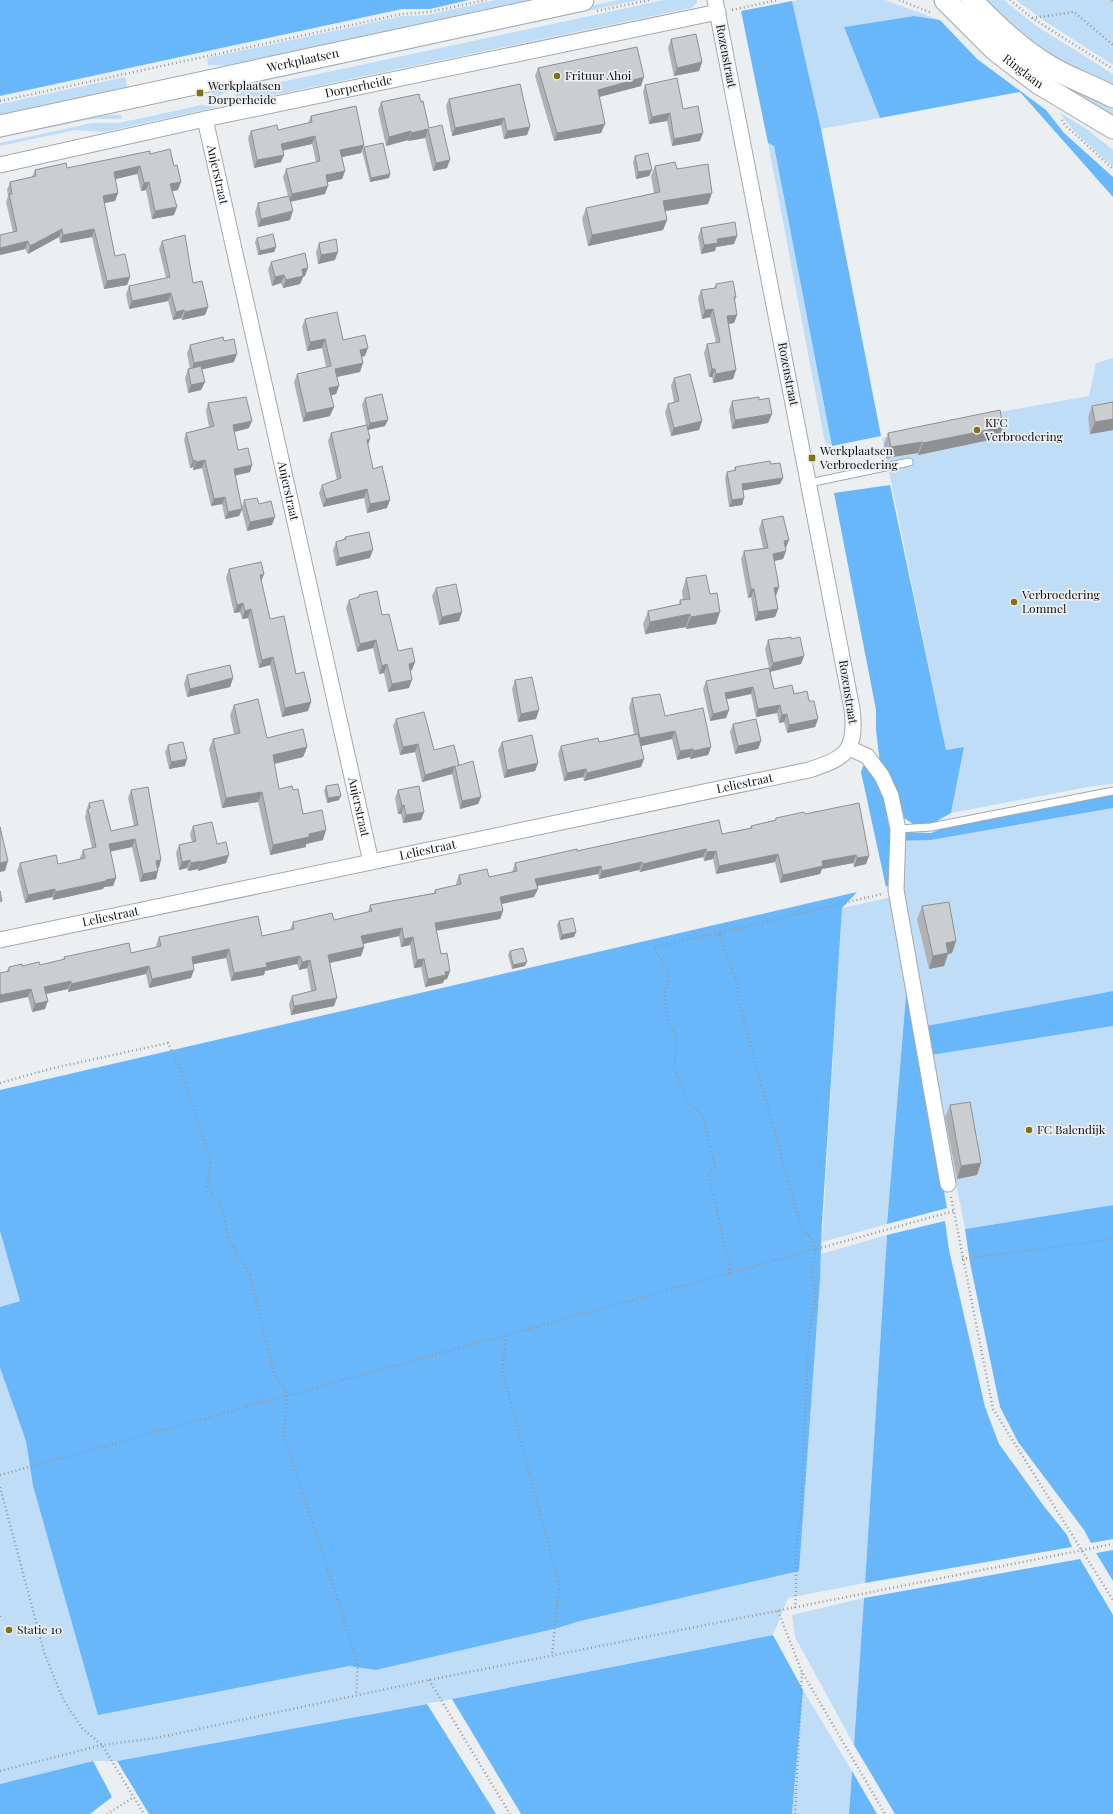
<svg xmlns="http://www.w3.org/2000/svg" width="1113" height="1814" viewBox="0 0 1113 1814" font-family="'Playfair Display',serif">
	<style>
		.green { fill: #c0ddf8 }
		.forest { fill: #69b7fb }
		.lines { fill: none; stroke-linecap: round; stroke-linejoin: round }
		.service-casing { stroke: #a5a8ab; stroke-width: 9 }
		.minor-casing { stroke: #a5a8ab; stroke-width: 17 }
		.secondary-casing { stroke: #a5a8ab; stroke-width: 23 }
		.path { stroke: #97999c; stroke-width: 2.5; stroke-dasharray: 1 3; stroke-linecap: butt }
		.service { stroke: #fff; stroke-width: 7 }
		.minor { stroke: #fff; stroke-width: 15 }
		.secondary { stroke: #fff; stroke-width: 21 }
		.wall { fill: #afb1b4 }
		.shaded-wall { fill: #8e9092 }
		.building { fill: #cbced1; stroke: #8e9092 }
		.poi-dot { fill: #837010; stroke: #eceff2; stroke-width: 1.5 }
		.labels { text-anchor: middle; stroke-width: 3.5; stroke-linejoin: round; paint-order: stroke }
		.street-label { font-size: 12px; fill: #0f1011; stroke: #eceff2 }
		.poi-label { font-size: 12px; fill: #0f1011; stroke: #eceff2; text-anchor: start }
	</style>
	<rect width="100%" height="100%" fill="#eceff2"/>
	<path class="green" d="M 495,0 L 546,0 L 242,66 L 208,65 L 207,58 L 403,16 L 426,15 Z
		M 618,0 L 639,0 L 241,86 L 213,98 L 211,88 Z
		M 664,0 L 697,0 L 697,3 L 691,8 L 251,100 L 233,95 L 244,90 Z
		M 798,0 L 885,0 L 940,20 L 914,16 L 844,27 L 880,118 L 821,129 L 792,1 Z
		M 980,0 L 1004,0 L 1035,25 L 1113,74 L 1113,90 L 1065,69 Z
		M 1016,0 L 1113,0 L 1113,65 L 1046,22 Z
		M 971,9 L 1067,85 L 1113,109 L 1113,119 L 1073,96 Z
		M 125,77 L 128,90 L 0,118 L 0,104 Z
		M 201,105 L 217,107 L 104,132 L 76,130 L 0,146 L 0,143 L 92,123 L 119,123 Z
		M 1059,112 L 1088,130 L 1113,150 L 1113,167 L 1073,130 Z
		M 91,114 L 122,115 L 121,119 L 91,119 L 0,138 L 0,134 Z
		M 768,143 L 774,146 L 832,446 L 825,443 Z
		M 1113,358 L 1113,784 L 1093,786 L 951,813 L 964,747 L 946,750 L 882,438 L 1010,410 L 1089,396 L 1096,363 Z
		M 1113,808 L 1113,991 L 926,1026 L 900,887 L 899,841 L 931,840 Z
		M 892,897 L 907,983 L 887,1224 L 822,1242 L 842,908 Z
		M 1113,1026 L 1113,1205 L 965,1229 L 931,1055 Z
		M 0,1231 L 20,1301 L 0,1307 Z
		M 887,1235 L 865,1583 L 788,1598 L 773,1635 L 452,1699 L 117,1761 L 93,1761 L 0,1784 L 0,1368 L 26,1441 L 33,1486 L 98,1714 L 349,1665 L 376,1670 L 558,1628 L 580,1621 L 820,1279 L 821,1254 Z
		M 864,1598 L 854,1745 L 795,1637 L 792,1615 Z
		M 803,1690 L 852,1771 L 849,1814 L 792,1814 Z"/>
	<path class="forest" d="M 0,0 L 469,0 L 430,9 L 402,9 L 0,96 Z
		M 792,1 L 821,129 L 881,436 L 832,446 L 774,146 L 768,143 L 741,11 Z
		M 914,16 L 940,20 L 977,59 L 1046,110 L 1064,133 L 1113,177 L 1113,197 L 1020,92 L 880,118 L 844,27 Z
		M 890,485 L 946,750 L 964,747 L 951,813 L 932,824 L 916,826 L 901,816 L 880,764 L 876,730 L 876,710 L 834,493 Z
		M 863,766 L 867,766 L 887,796 L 893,833 L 892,883 L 886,887 L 861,772 Z
		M 1113,795 L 1113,808 L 931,840 L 899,841 L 902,832 L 931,833 L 964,820 Z
		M 857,892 L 842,908 L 822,1223 L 820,1279 L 799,1571 L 580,1621 L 558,1628 L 376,1670 L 349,1666 L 98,1715 L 33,1486 L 26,1441 L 0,1368 L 0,1307 L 20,1301 L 0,1231 L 0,1090 Z
		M 907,983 L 947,1208 L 887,1224 Z
		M 1113,991 L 1113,1026 L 931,1055 L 926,1026 Z
		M 1113,1205 L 1113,1539 L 1091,1543 L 1084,1530 L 1018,1442 L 1000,1407 L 970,1263 L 965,1229 Z
		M 945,1221 L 949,1250 L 985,1407 L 999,1444 L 1043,1505 L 1067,1535 L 1072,1547 L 865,1583 L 887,1235 Z
		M 1113,1550 L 1113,1581 L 1096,1553 Z
		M 1080,1559 L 1113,1615 L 1113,1814 L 895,1814 L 854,1745 L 864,1598 Z
		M 773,1635 L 803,1690 L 792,1814 L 521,1814 L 452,1699 Z
		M 427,1704 L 496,1814 L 149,1814 L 117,1761 Z
		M 93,1761 L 112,1797 L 90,1814 L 0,1814 L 0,1784 Z
		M 852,1771 L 877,1814 L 849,1814 Z"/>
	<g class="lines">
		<defs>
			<path id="service" d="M 809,483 L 909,462
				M 898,829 L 931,827 L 1113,791"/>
			<g id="minor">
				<path id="s1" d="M 205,119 L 371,862"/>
				<path id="s2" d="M 0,165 L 205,119 L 718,12"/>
				<path d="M 849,748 L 867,756 L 882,776 L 891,796 L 898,829 L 896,890 L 948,1184"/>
				<path id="s3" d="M 0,940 L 809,770 C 846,758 857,751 852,709 L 715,0"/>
			</g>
			<g id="secondary">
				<path id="s4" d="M 945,0 L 995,50 L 1038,83 L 1113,128"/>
				<path d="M 971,0 C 996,25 1020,49 1051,67 C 1071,79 1093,86 1113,97"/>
				<path id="s5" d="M 0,126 L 583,0"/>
			</g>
		</defs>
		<use href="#service" class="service-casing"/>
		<use href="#minor" class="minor-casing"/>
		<use href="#secondary" class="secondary-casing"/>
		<path class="path" d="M 899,0 L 932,13
			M 1010,0 L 1032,18 L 1113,69
			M 1112,0 L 1113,1
			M 732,10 L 778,0
			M 597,11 L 650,0
			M 1032,18 L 1074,12 L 1113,45
			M 0,101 L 402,14 L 429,12 L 486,0
			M 1062,120 L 1065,125 L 1113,169
			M 719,933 L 654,947 L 670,976 L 664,995 L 668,1021 L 677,1038 L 674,1066 L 687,1101 L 703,1117 L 715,1167 L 708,1174 L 725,1247 L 731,1261 L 729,1274
			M 0,1083 L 49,1069 L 168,1043 L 181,1071 L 211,1160 L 207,1187 L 224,1211 L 228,1238 L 250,1275 L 275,1377 L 284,1387 L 287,1396 L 284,1436 L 358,1663 L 356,1695
			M 951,1197 L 993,1409 L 1113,1600
			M 962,1259 L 1113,1239
			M 506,1336 L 502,1370 L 559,1584 L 552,1656
			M 0,1475 L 954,1211
			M 0,1487 L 45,1655 L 63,1699 L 82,1728 L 102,1745 L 144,1814
			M 795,1608 C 798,1581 793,1552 800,1526 L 809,1333 L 816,1294 L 811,1270 L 816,1250 L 811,1237 L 802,1230 L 738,1000 L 738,985 L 719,933 L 882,894
			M 778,1611 L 802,1672 L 885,1814
			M 0,1616 L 0,1619
			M 429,1680 L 510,1814
			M 0,1771 L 102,1745 L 156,1738 L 429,1680 L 1113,1544
			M 107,1814 L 134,1797
			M 795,1814 L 802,1672"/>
		<use href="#service" class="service"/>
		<use href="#minor" class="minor"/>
		<use href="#secondary" class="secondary"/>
	</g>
	<path class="wall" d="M 671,39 L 702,62 L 699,71 L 674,76 L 668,48 Z
		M 538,68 L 641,86 L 599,97 L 605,124 L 601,133 L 554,141 L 535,76 Z
		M 520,84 L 527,135 L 504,139 L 501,125 L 452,136 L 446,106 L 449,99 Z
		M 645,85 L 700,141 L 672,146 L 667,121 L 649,124 L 643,92 Z
		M 381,102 L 421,102 L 429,128 L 447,168 L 433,171 L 425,138 L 408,141 L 408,140 L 386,146 L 378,110 Z
		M 311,116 L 364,145 L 361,153 L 342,157 L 345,171 L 342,179 L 328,182 L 325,194 L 290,202 L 290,220 L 258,227 L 255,212 L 258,203 L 288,196 L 283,177 L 286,169 L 316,162 L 312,144 L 283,151 L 284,155 L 281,162 L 254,168 L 248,138 L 251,131 L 278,130 L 308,123 Z
		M 364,147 L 390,174 L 389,178 L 370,182 L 362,151 Z
		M 150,154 L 178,190 L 172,191 L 174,215 L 152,219 L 146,190 L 141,191 L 137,174 L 115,179 L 118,193 L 115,201 L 104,203 L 115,256 L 130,277 L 127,285 L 104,289 L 92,237 L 60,243 L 59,237 L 28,254 L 25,249 L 0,255 L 0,235 L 13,232 L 6,202 L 8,196 L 7,190 L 10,182 L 32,177 L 35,170 L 67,168 Z
		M 635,156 L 652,170 L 649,176 L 636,179 L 633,162 Z
		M 655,166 L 708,204 L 665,211 L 667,220 L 663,230 L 588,246 L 582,219 L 586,208 L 654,193 L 651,176 Z
		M 701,228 L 737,236 L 734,244 L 716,247 L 715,251 L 701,254 L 698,237 Z
		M 257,238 L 276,247 L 274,252 L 258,255 L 255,242 Z
		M 162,241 L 193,283 L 208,307 L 205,315 L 182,320 L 181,318 L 173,320 L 168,301 L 129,309 L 126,294 L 129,286 L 166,278 L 159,249 Z
		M 319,243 L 335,260 L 318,264 L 316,252 Z
		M 271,262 L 305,276 L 303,277 L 300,284 L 283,288 L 281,283 L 272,286 L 268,270 Z
		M 716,284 L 736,297 L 735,301 L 737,315 L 734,323 L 729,324 L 736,370 L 733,379 L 713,383 L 712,377 L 709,377 L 704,353 L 707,344 L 716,343 L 710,317 L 702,319 L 698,298 L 701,290 L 714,288 Z
		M 305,319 L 343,340 L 365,356 L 361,357 L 360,372 L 336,377 L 339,386 L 336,394 L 331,395 L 330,416 L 303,422 L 294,382 L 297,374 L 326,367 L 322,348 L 307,351 L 302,327 Z
		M 224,341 L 234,362 L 202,369 L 205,382 L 201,390 L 188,393 L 185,378 L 188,369 L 190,369 L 187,353 L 190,345 Z
		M 674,378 L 702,421 L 699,430 L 671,436 L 665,412 L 668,404 L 674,402 L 671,386 Z
		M 365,398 L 385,426 L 368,430 L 368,446 L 373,469 L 387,508 L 367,513 L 364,498 L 323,507 L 319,493 L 322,485 L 337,480 L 328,441 L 331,433 L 366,425 L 362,405 Z
		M 759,400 L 772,414 L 768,423 L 732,429 L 729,410 L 732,401 Z
		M 1113,402 L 1113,430 L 1090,434 L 1088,417 L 1092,406 Z
		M 208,403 L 249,428 L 234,432 L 238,450 L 250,472 L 235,476 L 242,507 L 244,500 L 259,504 L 272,525 L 247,531 L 242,510 L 239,516 L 225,519 L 222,504 L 211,506 L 202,468 L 193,470 L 193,467 L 190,468 L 184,440 L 186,433 L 209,427 L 206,411 Z
		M 888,433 L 999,438 L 918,455 L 918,453 L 886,458 L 884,445 Z
		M 735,467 L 783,478 L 780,484 L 743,490 L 744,498 L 742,505 L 729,507 L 725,478 L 727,472 L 734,470 Z
		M 762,520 L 789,540 L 786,548 L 786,551 L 783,559 L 774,561 L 776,596 L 778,609 L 775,617 L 755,621 L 751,597 L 748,598 L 741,559 L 744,551 L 763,548 L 759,529 Z
		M 345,537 L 370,558 L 336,566 L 333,550 L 336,542 L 344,539 Z
		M 229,569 L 261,582 L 270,619 L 296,674 L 311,702 L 308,711 L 282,717 L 270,665 L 259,668 L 248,618 L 242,619 L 240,612 L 234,613 L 226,578 Z
		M 686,578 L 716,624 L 686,629 L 686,627 L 645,634 L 643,624 L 648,611 L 679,604 L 680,600 L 683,600 L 682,591 Z
		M 436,588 L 459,621 L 439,625 L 432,596 Z
		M 359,595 L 382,615 L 398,651 L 412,670 L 410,671 L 409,688 L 388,692 L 384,673 L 379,674 L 373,648 L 357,652 L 346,608 L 349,600 L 358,598 Z
		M 780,639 L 791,639 L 804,656 L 801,664 L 770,672 L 774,689 L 794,694 L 809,701 L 818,719 L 815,727 L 787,733 L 784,722 L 779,723 L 777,713 L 756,717 L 751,694 L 727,699 L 729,710 L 726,718 L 710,721 L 703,689 L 706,681 L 769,668 L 765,649 L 768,640 Z
		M 187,675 L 233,678 L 230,687 L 187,697 L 184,684 Z
		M 515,680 L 536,719 L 518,722 L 512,689 Z
		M 632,698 L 665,716 L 711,747 L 708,755 L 690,759 L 690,757 L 677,760 L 672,739 L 641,746 L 641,767 L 584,781 L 583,777 L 564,781 L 558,754 L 561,746 L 599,742 L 634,734 L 629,707 Z
		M 234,705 L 267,738 L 307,747 L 303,757 L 274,764 L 279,789 L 293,790 L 303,814 L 323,840 L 306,844 L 306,847 L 270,855 L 258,802 L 222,808 L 209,749 L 213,739 L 234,734 L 230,715 Z
		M 396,719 L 434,750 L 459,765 L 481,797 L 478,804 L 460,809 L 452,774 L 422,782 L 415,752 L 400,755 L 393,726 Z
		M 733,724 L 761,741 L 758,749 L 735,754 L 730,732 Z
		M 502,742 L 538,763 L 535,771 L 504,778 L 498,750 Z
		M 168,745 L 185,766 L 169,769 L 165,752 Z
		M 326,786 L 339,800 L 327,803 L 324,791 Z
		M 131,790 L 159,868 L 158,868 L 156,879 L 140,882 L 132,847 L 110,852 L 116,878 L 113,886 L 104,887 L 103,889 L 53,900 L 52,897 L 25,903 L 17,871 L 20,863 L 58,864 L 80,859 L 80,858 L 83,850 L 92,848 L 85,817 L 86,814 L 86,811 L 89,803 L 111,831 L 134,826 L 128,798 Z
		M 398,790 L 424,812 L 421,820 L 403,823 L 401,814 L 398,814 L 395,798 Z
		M 805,814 L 869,856 L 866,864 L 854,867 L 853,863 L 822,869 L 820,874 L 780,883 L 775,862 L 716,874 L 713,859 L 704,861 L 703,857 L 640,872 L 639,870 L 599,879 L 598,874 L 537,886 L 534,897 L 501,904 L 503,911 L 500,919 L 436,931 L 441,954 L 450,971 L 447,979 L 444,980 L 443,983 L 425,987 L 421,967 L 414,968 L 410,945 L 401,947 L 399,936 L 363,944 L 364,947 L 361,956 L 330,962 L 334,1006 L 291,1015 L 289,1004 L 292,996 L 311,991 L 307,968 L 299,970 L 297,964 L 265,971 L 264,975 L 231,981 L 226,958 L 193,964 L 191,978 L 149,988 L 146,974 L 68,992 L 68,989 L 46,994 L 45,1009 L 32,1012 L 28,997 L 7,971 L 9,967 L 40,965 L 63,960 L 64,957 L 131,953 L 157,947 L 156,945 L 159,937 L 262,936 L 290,930 L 293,922 L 334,920 L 368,912 L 370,905 L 434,893 L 435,890 L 456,885 L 456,883 L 459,875 L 489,877 L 512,872 L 515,863 L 577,851 L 722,834 L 750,828 L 751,826 L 774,821 L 776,818 Z
		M 193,826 L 217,844 L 226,863 L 198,871 L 198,869 L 188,871 L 187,868 L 179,870 L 176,853 L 179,845 L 192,842 L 190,834 Z
		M 922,906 L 956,941 L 952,953 L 948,954 L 944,966 L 929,969 L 917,919 Z
		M 559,921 L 576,932 L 574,937 L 560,940 L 557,925 Z
		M 510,951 L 525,966 L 512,969 L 508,955 Z
		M 950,1105 L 977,1175 L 957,1179 L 945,1117 Z"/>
	<path class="shaded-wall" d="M 702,62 L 699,71 L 674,76 L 677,68 Z
		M 644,77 L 641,86 L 595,98 L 598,90 Z
		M 670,113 L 667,121 L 649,124 L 652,117 Z
		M 504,118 L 501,125 L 452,136 L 455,128 Z
		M 605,124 L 601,133 L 554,141 L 557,133 Z
		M 530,127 L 527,135 L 504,139 L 507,131 Z
		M 428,129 L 425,138 L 408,141 L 411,133 Z
		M 411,131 L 408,140 L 386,146 L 389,137 Z
		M 703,133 L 700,141 L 672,146 L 674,139 Z
		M 315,136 L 312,144 L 278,151 L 281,144 Z
		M 364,145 L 361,153 L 338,158 L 340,150 Z
		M 284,155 L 281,162 L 254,168 L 257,160 Z
		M 450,160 L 447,168 L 433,171 L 436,163 Z
		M 140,166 L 137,174 L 111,180 L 114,172 Z
		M 652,170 L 649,176 L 636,179 L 638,172 Z
		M 345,171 L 342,179 L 323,183 L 326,175 Z
		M 390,174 L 389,178 L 370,182 L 371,178 Z
		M 149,182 L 146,190 L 141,191 L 144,183 Z
		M 181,182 L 178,190 L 167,192 L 170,184 Z
		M 328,186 L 325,194 L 289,202 L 292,194 Z
		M 118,193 L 115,201 L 100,204 L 103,196 Z
		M 712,193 L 708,204 L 659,212 L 663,201 Z
		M 177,207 L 174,215 L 152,219 L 155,211 Z
		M 293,211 L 290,220 L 258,227 L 261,219 Z
		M 667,220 L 663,230 L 588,246 L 592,235 Z
		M 62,229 L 59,237 L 28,254 L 30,246 Z
		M 94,229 L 92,237 L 60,243 L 63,235 Z
		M 737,236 L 734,244 L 716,247 L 715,251 L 701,254 L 704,245 L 717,239 Z
		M 28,241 L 25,249 L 0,255 L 0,248 Z
		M 276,247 L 274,252 L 258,255 L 260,251 Z
		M 338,252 L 335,260 L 318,264 L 321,255 Z
		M 308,268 L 305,276 L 303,277 L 300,284 L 283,288 L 286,280 L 302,269 Z
		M 284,275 L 281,283 L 272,286 L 275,277 Z
		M 130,277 L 127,285 L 104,289 L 107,281 Z
		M 171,293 L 168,301 L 129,309 L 132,301 Z
		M 208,307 L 205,315 L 182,320 L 185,312 Z
		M 713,309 L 710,317 L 702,319 L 705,310 Z
		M 184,310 L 181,318 L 173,320 L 176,312 Z
		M 737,315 L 734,323 L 724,325 L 727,316 Z
		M 325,339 L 322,348 L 307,351 L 310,342 Z
		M 368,348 L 365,356 L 357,358 L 360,350 Z
		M 237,354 L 234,362 L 191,372 L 194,363 Z
		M 363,363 L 360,372 L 332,378 L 335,369 Z
		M 712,369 L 715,369 L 712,377 L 709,377 Z
		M 736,370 L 733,379 L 713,383 L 716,374 Z
		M 205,382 L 201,390 L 188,393 L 191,385 Z
		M 339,386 L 336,394 L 326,397 L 329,388 Z
		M 334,407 L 330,416 L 303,422 L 306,413 Z
		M 772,414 L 768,423 L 732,429 L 735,420 Z
		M 1113,419 L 1113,430 L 1090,434 L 1095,422 Z
		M 388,420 L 385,426 L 367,430 L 370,423 Z
		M 252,421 L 249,428 L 230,433 L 233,425 Z
		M 702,421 L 699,430 L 671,436 L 674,428 Z
		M 1003,427 L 999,438 L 918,455 L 923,443 Z
		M 370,439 L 367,448 L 367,440 Z
		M 922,442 L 918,453 L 886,458 L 891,447 Z
		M 195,460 L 193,467 L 190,468 L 193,461 Z
		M 205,460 L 202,468 L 193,470 L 196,462 Z
		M 252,465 L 250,472 L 231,476 L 234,469 Z
		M 783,478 L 780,484 L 740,491 L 742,484 Z
		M 367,489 L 364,498 L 323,507 L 326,499 Z
		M 225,497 L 222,504 L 211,506 L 214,499 Z
		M 744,498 L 742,505 L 729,507 L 732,500 Z
		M 390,500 L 387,508 L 367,513 L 370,504 Z
		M 242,509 L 239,516 L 225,519 L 228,512 Z
		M 275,517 L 272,525 L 247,531 L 250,522 Z
		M 789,540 L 785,549 L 784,541 Z
		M 373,550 L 370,558 L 336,566 L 339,558 Z
		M 786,551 L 783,559 L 770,562 L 773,554 Z
		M 264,574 L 261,582 L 260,575 Z
		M 779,587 L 776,596 L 771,597 L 774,588 Z
		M 751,589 L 754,589 L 751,597 L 748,598 Z
		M 243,603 L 240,612 L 234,613 L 237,605 Z
		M 251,609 L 248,618 L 242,619 L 245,611 Z
		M 778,609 L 775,617 L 755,621 L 758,612 Z
		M 462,612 L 459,621 L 439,625 L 442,617 Z
		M 720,612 L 716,624 L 686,629 L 691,617 Z
		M 690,614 L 686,627 L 645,634 L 650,622 Z
		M 376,640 L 373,648 L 357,652 L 360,644 Z
		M 804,656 L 801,664 L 769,672 L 773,663 Z
		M 273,657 L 270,665 L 259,668 L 262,660 Z
		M 415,662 L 412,670 L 405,672 L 409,664 Z
		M 387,664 L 384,673 L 379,674 L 382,666 Z
		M 233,678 L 230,687 L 187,697 L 190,689 Z
		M 412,680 L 409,688 L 388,692 L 392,684 Z
		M 753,687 L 751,694 L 723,700 L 725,693 Z
		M 311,702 L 308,711 L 282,717 L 285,708 Z
		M 780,705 L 777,713 L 756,717 L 758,709 Z
		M 539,710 L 536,719 L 518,722 L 521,714 Z
		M 729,710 L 726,718 L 710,721 L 713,714 Z
		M 787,714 L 784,722 L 779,723 L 782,715 Z
		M 818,719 L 815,727 L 787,733 L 789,725 Z
		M 675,731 L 672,739 L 637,747 L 640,738 Z
		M 761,741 L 758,749 L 735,754 L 738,746 Z
		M 418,744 L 415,752 L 400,755 L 403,747 Z
		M 307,747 L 303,757 L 269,765 L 273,755 Z
		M 711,747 L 708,755 L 690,759 L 693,751 Z
		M 693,749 L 690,757 L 677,760 L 680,751 Z
		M 187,759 L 185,766 L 169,769 L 171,762 Z
		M 644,759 L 641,767 L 584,781 L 587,773 Z
		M 538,763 L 535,771 L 504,778 L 507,770 Z
		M 455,766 L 452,774 L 422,782 L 425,775 Z
		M 586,769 L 583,777 L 564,781 L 567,773 Z
		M 262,792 L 258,802 L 222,808 L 226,798 Z
		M 341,796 L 339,800 L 327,803 L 328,798 Z
		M 481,797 L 478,804 L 460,809 L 462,801 Z
		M 404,805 L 401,814 L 398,814 L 402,806 Z
		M 424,812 L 421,820 L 403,823 L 406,815 Z
		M 326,830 L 323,840 L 306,844 L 306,847 L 270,855 L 273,845 L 309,834 Z
		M 135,839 L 132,847 L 106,852 L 109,844 Z
		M 706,849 L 703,857 L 640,872 L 643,864 Z
		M 716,851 L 713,859 L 704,861 L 707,852 Z
		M 778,854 L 775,862 L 716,874 L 719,866 Z
		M 229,855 L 226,863 L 198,871 L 201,862 Z
		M 856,855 L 853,863 L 822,869 L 820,874 L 780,883 L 783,875 L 822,861 Z
		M 869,856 L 866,864 L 854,867 L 857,858 Z
		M 161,860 L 159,868 L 154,869 L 156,861 Z
		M 190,860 L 187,868 L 179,870 L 182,862 Z
		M 8,861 L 5,871 L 0,872 L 0,863 Z
		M 201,861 L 198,869 L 188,871 L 191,863 Z
		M 642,862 L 639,870 L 599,879 L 602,871 Z
		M 601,866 L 598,874 L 532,887 L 535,879 Z
		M 158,871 L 156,879 L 140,882 L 143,874 Z
		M 116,878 L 113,886 L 104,887 L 103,889 L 53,900 L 55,892 Z
		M 55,889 L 52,897 L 25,903 L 28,895 Z
		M 538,889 L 534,897 L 497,905 L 500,897 Z
		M 503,911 L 500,919 L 432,931 L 435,923 Z
		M 402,928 L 399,936 L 358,945 L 361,936 Z
		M 576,932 L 574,937 L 560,940 L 562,935 Z
		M 413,937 L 410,945 L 401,947 L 404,939 Z
		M 956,941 L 952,953 L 948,954 L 944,966 L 929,969 L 933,956 L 946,943 Z
		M 364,947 L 361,956 L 325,964 L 328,955 Z
		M 229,949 L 226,958 L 189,965 L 192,957 Z
		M 300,956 L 297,964 L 265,971 L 264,975 L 231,981 L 234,973 L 266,963 Z
		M 424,959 L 421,967 L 414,968 L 417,960 Z
		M 310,960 L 307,968 L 299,970 L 302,962 Z
		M 527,962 L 525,966 L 512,969 L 513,965 Z
		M 149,966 L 146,974 L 68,992 L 71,984 Z
		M 194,970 L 191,978 L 149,988 L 152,979 Z
		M 450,971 L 447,979 L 444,980 L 443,983 L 425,987 L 428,979 L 445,972 Z
		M 71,981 L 68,989 L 41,995 L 44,987 Z
		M 31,989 L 28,997 L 0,1003 L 0,995 Z
		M 337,998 L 334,1006 L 291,1015 L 294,1006 Z
		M 48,1001 L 45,1009 L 32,1012 L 35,1004 Z
		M 981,1163 L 977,1175 L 957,1179 L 961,1166 Z"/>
	<path class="building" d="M 696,34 L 702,62 L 677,68 L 671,39 Z
		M 637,47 L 644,77 L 598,90 L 605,124 L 557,133 L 538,68 Z
		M 677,78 L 683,109 L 698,106 L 703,133 L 674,139 L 670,113 L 652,117 L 645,85 Z
		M 520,84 L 530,127 L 507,131 L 504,118 L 455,128 L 449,99 Z
		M 419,94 L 421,102 L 423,101 L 429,128 L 442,125 L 450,160 L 436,163 L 428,129 L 411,133 L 411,131 L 389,137 L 381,102 Z
		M 356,106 L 364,145 L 340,150 L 345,171 L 326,175 L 328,186 L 292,194 L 286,169 L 320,161 L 315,136 L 281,144 L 284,155 L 257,160 L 251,131 L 277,125 L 278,130 L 312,122 L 311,116 Z
		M 383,143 L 390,174 L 371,178 L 364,147 Z
		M 170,149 L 174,166 L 177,165 L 181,182 L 170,184 L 177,207 L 155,211 L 149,182 L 144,183 L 140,166 L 114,172 L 118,193 L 103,196 L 115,256 L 125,254 L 130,277 L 107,281 L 94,229 L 63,235 L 62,229 L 30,246 L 28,241 L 0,248 L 0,235 L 17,231 L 9,194 L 12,194 L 10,182 L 36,176 L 35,170 L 66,163 L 67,168 L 150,151 L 150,154 Z
		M 648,153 L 652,170 L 638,172 L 635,156 Z
		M 675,162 L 677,169 L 708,164 L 712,193 L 663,201 L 667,220 L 592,235 L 586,208 L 660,192 L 655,166 Z
		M 289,196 L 293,211 L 261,219 L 258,203 Z
		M 735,222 L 737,236 L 717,239 L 718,243 L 704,245 L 701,228 Z
		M 273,234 L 276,247 L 260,251 L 257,238 Z
		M 185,235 L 193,283 L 202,281 L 208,307 L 185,312 L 184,310 L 176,312 L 171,293 L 132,301 L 129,286 L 170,277 L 162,241 Z
		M 336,239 L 338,252 L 321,255 L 319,243 Z
		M 305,253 L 308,268 L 302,269 L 303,276 L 286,280 L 284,275 L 275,277 L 271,262 Z
		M 733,281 L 736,297 L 734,297 L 737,315 L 727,316 L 736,370 L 716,374 L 715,369 L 712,369 L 707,344 L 720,342 L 713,309 L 705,310 L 701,290 L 716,288 L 716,284 Z
		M 337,312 L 343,340 L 365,335 L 368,348 L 360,350 L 363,363 L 335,369 L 339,386 L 329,388 L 334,407 L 306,413 L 297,374 L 331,366 L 325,339 L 310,342 L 305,319 Z
		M 223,337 L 224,341 L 234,339 L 237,354 L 194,363 L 190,345 Z
		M 201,366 L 205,382 L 191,385 L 188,369 Z
		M 690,374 L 702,421 L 674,428 L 668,404 L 679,401 L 674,378 Z
		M 382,394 L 388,420 L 370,423 L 365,398 Z
		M 246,397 L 252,421 L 233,425 L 238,450 L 248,448 L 252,465 L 234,469 L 242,509 L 228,512 L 225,497 L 214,499 L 205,460 L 196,462 L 195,460 L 193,461 L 186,433 L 214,426 L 208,403 Z
		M 759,397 L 759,400 L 769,398 L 772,414 L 735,420 L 732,401 Z
		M 1113,402 L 1113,419 L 1095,422 L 1092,406 Z
		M 1000,410 L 1003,427 L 923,443 L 922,442 L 891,447 L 888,433 Z
		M 367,425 L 370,439 L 367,440 L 373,469 L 382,466 L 390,500 L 370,504 L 367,489 L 326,499 L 322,485 L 341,478 L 331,433 Z
		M 770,461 L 771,464 L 780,463 L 783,478 L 742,484 L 744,498 L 732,500 L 727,472 L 736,470 L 735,467 Z
		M 257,498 L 259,504 L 271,501 L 275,517 L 250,522 L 244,500 Z
		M 783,516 L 789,540 L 784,541 L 786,551 L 773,554 L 779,587 L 774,588 L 778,609 L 758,612 L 754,589 L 751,589 L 744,551 L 768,548 L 762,520 Z
		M 369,532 L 373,550 L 339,558 L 336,542 L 346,539 L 345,537 Z
		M 261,562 L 264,574 L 260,575 L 270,619 L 284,616 L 296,674 L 304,672 L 311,702 L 285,708 L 273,657 L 262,660 L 251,609 L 245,611 L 243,603 L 237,605 L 229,569 Z
		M 706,575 L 710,594 L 717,593 L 720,612 L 691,617 L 690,614 L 650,622 L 648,611 L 681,604 L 680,600 L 690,599 L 686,578 Z
		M 456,584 L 462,612 L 442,617 L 436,588 Z
		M 377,591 L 382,615 L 389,614 L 398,651 L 412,648 L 415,662 L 409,664 L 412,680 L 392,684 L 387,664 L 382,666 L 376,640 L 360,644 L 349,600 L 359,597 L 359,595 Z
		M 791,637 L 791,639 L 800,637 L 804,656 L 773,663 L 768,640 L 780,638 L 780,639 Z
		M 230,665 L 233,678 L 190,689 L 187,675 Z
		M 769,668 L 774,689 L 792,685 L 794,694 L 807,691 L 809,701 L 814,701 L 818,719 L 789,725 L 787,714 L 782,715 L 780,705 L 758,709 L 753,687 L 725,693 L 729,710 L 713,714 L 706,681 Z
		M 532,677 L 539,710 L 521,714 L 515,680 Z
		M 660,694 L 665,716 L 703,708 L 711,747 L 693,751 L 693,749 L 680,751 L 675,731 L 640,738 L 632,698 Z
		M 258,699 L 267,738 L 303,729 L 307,747 L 273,755 L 279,789 L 292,786 L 293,790 L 298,789 L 303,814 L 322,810 L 326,830 L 309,834 L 309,837 L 273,845 L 262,792 L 226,798 L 213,739 L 240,733 L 234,705 Z
		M 424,712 L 434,750 L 454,745 L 459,765 L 457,766 L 473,761 L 481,797 L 462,801 L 455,766 L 425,775 L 418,744 L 403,747 L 396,719 Z
		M 756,719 L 761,741 L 738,746 L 733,724 Z
		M 638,734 L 644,759 L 587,773 L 586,769 L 567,773 L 561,746 L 598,738 L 599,742 Z
		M 532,735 L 538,763 L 507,770 L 502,742 Z
		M 183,742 L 187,759 L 171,762 L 168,745 Z
		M 338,784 L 341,796 L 328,798 L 326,786 Z
		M 419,786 L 424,812 L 406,815 L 404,805 L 402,806 L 398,790 Z
		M 148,787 L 161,860 L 156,861 L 158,871 L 143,874 L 135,839 L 109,844 L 116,878 L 106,880 L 106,881 L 55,892 L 55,889 L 28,895 L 20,863 L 56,855 L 58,864 L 85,858 L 83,850 L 96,847 L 88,809 L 90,808 L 89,803 L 103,800 L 111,831 L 138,825 L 131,790 Z
		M 859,803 L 869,856 L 857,858 L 856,855 L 822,861 L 823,866 L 783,875 L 778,854 L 719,866 L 716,851 L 707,852 L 706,849 L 643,864 L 642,862 L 602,871 L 601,866 L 535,879 L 538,889 L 500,897 L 503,911 L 435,923 L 441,954 L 447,953 L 450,971 L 445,972 L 446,975 L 428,979 L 424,959 L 417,960 L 413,937 L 404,939 L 402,928 L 361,936 L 364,947 L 328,955 L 337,998 L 294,1006 L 292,996 L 316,990 L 310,960 L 302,962 L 300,956 L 266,963 L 267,967 L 234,973 L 229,949 L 192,957 L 194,970 L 152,979 L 149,966 L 71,984 L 71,981 L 44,987 L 48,1001 L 35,1004 L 31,989 L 0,995 L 0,973 L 9,971 L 9,967 L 22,964 L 22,966 L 39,962 L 40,965 L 65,959 L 64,957 L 129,943 L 131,953 L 161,946 L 159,937 L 258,916 L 262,936 L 294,929 L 293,922 L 332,913 L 334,920 L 372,911 L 370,905 L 436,893 L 435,890 L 461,884 L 459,875 L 487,869 L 489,877 L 517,871 L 515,863 L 577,849 L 577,851 L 719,820 L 722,834 L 752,828 L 751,826 L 776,820 L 776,818 L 804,812 L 805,814 Z
		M 212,822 L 217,844 L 226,842 L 229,855 L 201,862 L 201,861 L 191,863 L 190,860 L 182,862 L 179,845 L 196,841 L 193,826 Z
		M 0,827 L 8,861 L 0,863 Z
		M 0,891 L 2,901 L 0,902 Z
		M 949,902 L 956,941 L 946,943 L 948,953 L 933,956 L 922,906 Z
		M 573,918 L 576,932 L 562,935 L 559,921 Z
		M 523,948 L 527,962 L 513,965 L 510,951 Z
		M 970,1102 L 981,1163 L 961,1166 L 950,1105 Z"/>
	<g class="poi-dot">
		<circle cx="557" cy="76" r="4"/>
		<rect x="196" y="89" width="8" height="8" rx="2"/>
		<circle cx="977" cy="430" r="4"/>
		<rect x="808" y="454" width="8" height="8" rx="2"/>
		<circle cx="1014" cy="602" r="4"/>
		<circle cx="1029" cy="1130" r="4"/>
		<circle cx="9" cy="1630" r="4"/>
	</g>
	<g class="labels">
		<g class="street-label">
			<text transform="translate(726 56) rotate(79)" y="4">Rozenstraat</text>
			<text dy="4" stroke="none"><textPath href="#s5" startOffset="310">Werkplaatsen</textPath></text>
			<text dy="4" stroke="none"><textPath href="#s4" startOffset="106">Ringlaan</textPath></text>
			<text dy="4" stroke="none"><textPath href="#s2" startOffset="367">Dorperheide</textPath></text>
			<text dy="4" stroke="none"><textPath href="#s1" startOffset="57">Anjerstraat</textPath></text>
			<text transform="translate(788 374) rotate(79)" y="4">Rozenstraat</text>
			<text dy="4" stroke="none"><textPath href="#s1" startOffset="381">Anjerstraat</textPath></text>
			<text transform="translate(848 692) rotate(81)" y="4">Rozenstraat</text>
			<text dy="4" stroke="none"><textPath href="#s3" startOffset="761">Leliestraat</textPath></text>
			<text dy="4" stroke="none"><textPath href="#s1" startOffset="705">Anjerstraat</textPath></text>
			<text dy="4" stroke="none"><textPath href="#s3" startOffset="437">Leliestraat</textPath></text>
			<text dy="4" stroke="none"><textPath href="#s3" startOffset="113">Leliestraat</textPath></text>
		</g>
		<g class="poi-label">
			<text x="565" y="80">Frituur Ahoi</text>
			<text x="208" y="90">Werkplaatsen<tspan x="208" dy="14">Dorperheide</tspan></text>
			<text x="985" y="427">KFC<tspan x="985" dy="14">Verbroedering</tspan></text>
			<text x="820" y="455">Werkplaatsen<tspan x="820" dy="14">Verbroedering</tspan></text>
			<text x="1022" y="599">Verbroedering<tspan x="1022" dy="14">Lommel</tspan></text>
			<text x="1037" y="1134">FC Balendijk</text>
			<text x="17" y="1634">Statie 10</text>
		</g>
	</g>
</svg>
